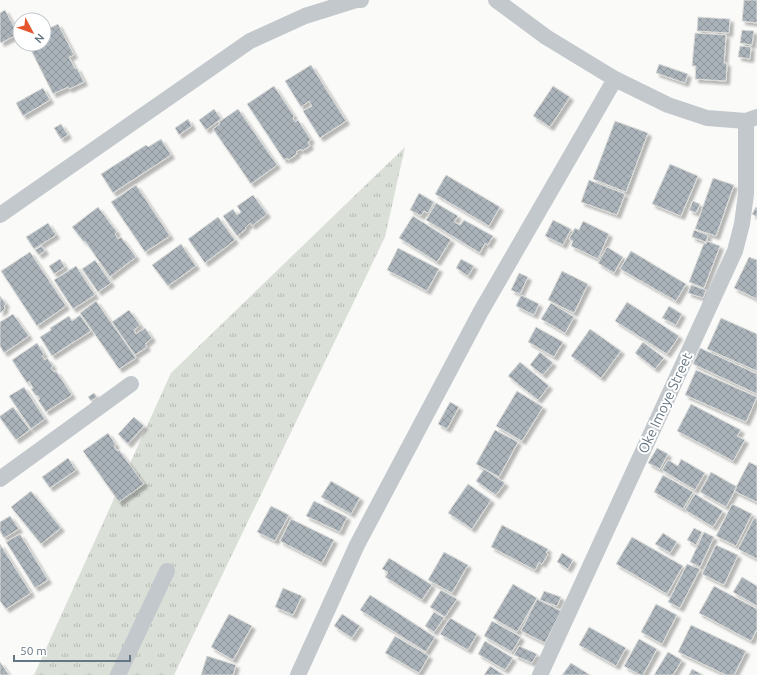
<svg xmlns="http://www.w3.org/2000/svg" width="757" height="675" viewBox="0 0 757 675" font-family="Ubuntu,sans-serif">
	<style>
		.grass { fill: url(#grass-tufts) }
		.building { fill: url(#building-cross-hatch); stroke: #dcdcda; filter: url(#shadow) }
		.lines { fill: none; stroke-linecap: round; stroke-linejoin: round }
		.minor { stroke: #c3c8cc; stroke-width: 16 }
		.labels { text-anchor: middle; stroke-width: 4; stroke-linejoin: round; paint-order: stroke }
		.street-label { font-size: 14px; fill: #657683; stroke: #fff }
	</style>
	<defs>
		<pattern id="grass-tufts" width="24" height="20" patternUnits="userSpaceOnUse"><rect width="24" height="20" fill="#dadfd7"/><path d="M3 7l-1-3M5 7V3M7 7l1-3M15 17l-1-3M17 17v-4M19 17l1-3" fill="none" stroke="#b4b9b4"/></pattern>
		<pattern id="building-cross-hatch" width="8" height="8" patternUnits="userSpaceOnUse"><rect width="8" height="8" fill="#aab3b9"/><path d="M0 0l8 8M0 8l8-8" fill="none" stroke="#8e969c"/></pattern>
		<filter id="shadow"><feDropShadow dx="3.5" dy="3.5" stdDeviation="1" flood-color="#0004"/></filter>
	</defs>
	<rect width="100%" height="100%" fill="#fafaf8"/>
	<path class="grass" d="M 405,147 L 385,237 L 174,675 L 34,675 L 171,373 Z"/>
	<path class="building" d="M 744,0 L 757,0 L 757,23 L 742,21 Z
		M 5,10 L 18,34 L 1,43 L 0,41 L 0,13 Z
		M 698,17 L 730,19 L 729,33 L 697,31 Z
		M 58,24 L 74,55 L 69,57 L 75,69 L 77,68 L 84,82 L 69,89 L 68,87 L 53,94 L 28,44 L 44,44 L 44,39 L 49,37 L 46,30 Z
		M 742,30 L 754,31 L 752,45 L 740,43 Z
		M 695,33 L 726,35 L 724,63 L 727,63 L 726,81 L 695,79 L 696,66 L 692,66 Z
		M 740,46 L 751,47 L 750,59 L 738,57 Z
		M 659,64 L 688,74 L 685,83 L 656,73 Z
		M 311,65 L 346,121 L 320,138 L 303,111 L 312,106 L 309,101 L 301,107 L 285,81 Z
		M 274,86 L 294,116 L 293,118 L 295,122 L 298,120 L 311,140 L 308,142 L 310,146 L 302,151 L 301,149 L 296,152 L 297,154 L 288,160 L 287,158 L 284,160 L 247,104 Z
		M 553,86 L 570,97 L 550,127 L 533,116 Z
		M 43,88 L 50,100 L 23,116 L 16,103 Z
		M 214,109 L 221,119 L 206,130 L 199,120 Z
		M 238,109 L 277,165 L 251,184 L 213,129 L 220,124 L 219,122 Z
		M 188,119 L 192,126 L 179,135 L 175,128 Z
		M 615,121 L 648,133 L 626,192 L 593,179 Z
		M 61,124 L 68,135 L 61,139 L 54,128 Z
		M 161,139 L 171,155 L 113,193 L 101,174 L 146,145 L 148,147 Z
		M 670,164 L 698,176 L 681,216 L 652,204 Z
		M 446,175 L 500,207 L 489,226 L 435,194 Z
		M 713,178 L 734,185 L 716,236 L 695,229 Z
		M 589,180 L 625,194 L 617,215 L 581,202 Z
		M 136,185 L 170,236 L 145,252 L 111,202 Z
		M 419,193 L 434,202 L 428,213 L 424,211 L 421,216 L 410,210 Z
		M 253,195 L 267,214 L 252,226 L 250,223 L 245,228 L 246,229 L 237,236 L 223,216 L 233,209 L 237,215 L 241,212 L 237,206 Z
		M 693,201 L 700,204 L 696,213 L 689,210 Z
		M 436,203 L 458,216 L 454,222 L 460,225 L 464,220 L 493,236 L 488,245 L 485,243 L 480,253 L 426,220 Z
		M 98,207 L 117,232 L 115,234 L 118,239 L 121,237 L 136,257 L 110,277 L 85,241 L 84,242 L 72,227 Z
		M 756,207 L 757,208 L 757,217 L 752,214 Z
		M 413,216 L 451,240 L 437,262 L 399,238 Z
		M 218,217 L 235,240 L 205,263 L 188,239 Z
		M 553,220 L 571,229 L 563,245 L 545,236 Z
		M 583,221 L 609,234 L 598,259 L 571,246 L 573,241 L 569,239 L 575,228 L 579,230 Z
		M 48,223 L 56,235 L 34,249 L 26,237 Z
		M 694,230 L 708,235 L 706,242 L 692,237 Z
		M 707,241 L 720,246 L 704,288 L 689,282 L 704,243 L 706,244 Z
		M 181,244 L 196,266 L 168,286 L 152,265 Z
		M 42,246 L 45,251 L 39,255 L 35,250 Z
		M 607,247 L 623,257 L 614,273 L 598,263 Z
		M 398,248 L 439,269 L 427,291 L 387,270 Z
		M 631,251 L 686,284 L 676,301 L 620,269 Z
		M 30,252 L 66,306 L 37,326 L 1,271 Z
		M 749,257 L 757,260 L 757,299 L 734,288 Z
		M 60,259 L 65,267 L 54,274 L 49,266 Z
		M 461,259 L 474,266 L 468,276 L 456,268 Z
		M 95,260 L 111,283 L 98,292 L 82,269 Z
		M 76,266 L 95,295 L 73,309 L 54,280 Z
		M 562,271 L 588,284 L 574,313 L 548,300 Z
		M 519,273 L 528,277 L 520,294 L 511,290 Z
		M 691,285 L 706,290 L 703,298 L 688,293 Z
		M 521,295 L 539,304 L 534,315 L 516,306 Z
		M 0,296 L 6,304 L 4,306 L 5,309 L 0,313 Z
		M 96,301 L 136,358 L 119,369 L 80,313 Z
		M 627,302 L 679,336 L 667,354 L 615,321 Z
		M 551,303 L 574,317 L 565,333 L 541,319 Z
		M 669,306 L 682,314 L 676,325 L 662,318 Z
		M 129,310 L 140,325 L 134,330 L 136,334 L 145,328 L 152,338 L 145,344 L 147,347 L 135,355 L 112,322 Z
		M 13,314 L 29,336 L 4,353 L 0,346 L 0,322 Z
		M 80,315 L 91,331 L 52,356 L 40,337 L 51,330 L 50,328 L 69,316 L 72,321 Z
		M 721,318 L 757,334 L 757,371 L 707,349 Z
		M 536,327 L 563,342 L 554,357 L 528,342 Z
		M 590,329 L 621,351 L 601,378 L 571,356 Z
		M 643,342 L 664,358 L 655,369 L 635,353 Z
		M 37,343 L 44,354 L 42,356 L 45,360 L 47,358 L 53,366 L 51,368 L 54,372 L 56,371 L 72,395 L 46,412 L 38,400 L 40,399 L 37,395 L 36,396 L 31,389 L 33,388 L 29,381 L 27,383 L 12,360 Z
		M 700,348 L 757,374 L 757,394 L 693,364 Z
		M 540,352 L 553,363 L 543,375 L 530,365 Z
		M 520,362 L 549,386 L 538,400 L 508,376 Z
		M 696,370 L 757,397 L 746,422 L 685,395 Z
		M 24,387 L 45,419 L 31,429 L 9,396 Z
		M 517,391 L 543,407 L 522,441 L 496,426 Z
		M 94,393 L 97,397 L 91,401 L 88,397 Z
		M 450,402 L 459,407 L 447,429 L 438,424 Z
		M 691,404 L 741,430 L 737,436 L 745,440 L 733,461 L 677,431 Z
		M 13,407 L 30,430 L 16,440 L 0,418 L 0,416 Z
		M 134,417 L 144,426 L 128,444 L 118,434 Z
		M 495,430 L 518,442 L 499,477 L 476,464 Z
		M 108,433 L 116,445 L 114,446 L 117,451 L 119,450 L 144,484 L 119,502 L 83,451 Z
		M 657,448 L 668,454 L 660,469 L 648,463 Z
		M 68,458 L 76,470 L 50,488 L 42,477 Z
		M 681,459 L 705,473 L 695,490 L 662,470 L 668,460 L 678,466 Z
		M 749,462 L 757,466 L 757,502 L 734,491 Z
		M 484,469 L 505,483 L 496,495 L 476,481 Z
		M 711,472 L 737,487 L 726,507 L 700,492 Z
		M 663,475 L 693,492 L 683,509 L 654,492 Z
		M 331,481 L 360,498 L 351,514 L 321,497 Z
		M 468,484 L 491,500 L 472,529 L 448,513 Z
		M 31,491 L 61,528 L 41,544 L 11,507 Z
		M 695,494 L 723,511 L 713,527 L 685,510 Z
		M 314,501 L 347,517 L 340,532 L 306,516 Z
		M 732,504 L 752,514 L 736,546 L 716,536 Z
		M 271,506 L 289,515 L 275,541 L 257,532 Z
		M 10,516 L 19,529 L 4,538 L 0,531 L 0,522 Z
		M 754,518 L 757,519 L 757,559 L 738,549 Z
		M 291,519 L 334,540 L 322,563 L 280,541 Z
		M 502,525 L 548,549 L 546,553 L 548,554 L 542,564 L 539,562 L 535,570 L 491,547 Z
		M 694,528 L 702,532 L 696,545 L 687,540 Z
		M 704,532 L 714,537 L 700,567 L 690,562 Z
		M 663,533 L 677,542 L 670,553 L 655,544 Z
		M 20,534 L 48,580 L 35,588 L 6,542 Z
		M 632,537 L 683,566 L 667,594 L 616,564 Z
		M 0,544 L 31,593 L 6,609 L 0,601 Z
		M 716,545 L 738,555 L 724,585 L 702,574 Z
		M 444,552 L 468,565 L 452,593 L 428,580 Z
		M 562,553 L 573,560 L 568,569 L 557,562 Z
		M 389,558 L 432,585 L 422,600 L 385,577 L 388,572 L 382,569 Z
		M 687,564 L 700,569 L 680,608 L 668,602 Z
		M 742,577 L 757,586 L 757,606 L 733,592 Z
		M 513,584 L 537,598 L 517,632 L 493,618 Z
		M 714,586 L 757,609 L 757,629 L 751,641 L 699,613 Z
		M 283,588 L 302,596 L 293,615 L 275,607 Z
		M 441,590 L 457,599 L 445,617 L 430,607 Z
		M 544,591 L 561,597 L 557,606 L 540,600 Z
		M 370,595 L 435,637 L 426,652 L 360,610 Z
		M 537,599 L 561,611 L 545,643 L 521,631 Z
		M 656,604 L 677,615 L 662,644 L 641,632 Z
		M 434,612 L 444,618 L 434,632 L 425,626 Z
		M 229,614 L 252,626 L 233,660 L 211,647 Z
		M 342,614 L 360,626 L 352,638 L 334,626 Z
		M 450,618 L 477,634 L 468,650 L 440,634 Z
		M 492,621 L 521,637 L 512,652 L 484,636 Z
		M 691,625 L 746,651 L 734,675 L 726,675 L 678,652 Z
		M 589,627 L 626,648 L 616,666 L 579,645 Z
		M 395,636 L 429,656 L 419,673 L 385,653 Z
		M 639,639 L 657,649 L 643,675 L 640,675 L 624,666 Z
		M 485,641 L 513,658 L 505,670 L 478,654 Z
		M 519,646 L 537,654 L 532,663 L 514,655 Z
		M 668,652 L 682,660 L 673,675 L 654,675 Z
		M 207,656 L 236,665 L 233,675 L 201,675 Z
		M 0,662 L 9,675 L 0,675 Z
		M 571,663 L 590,675 L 562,675 Z
		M 490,666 L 504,675 L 484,675 Z
		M 692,669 L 703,675 L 689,675 Z"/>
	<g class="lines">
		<path class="minor" d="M 496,0 L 546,37 L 615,79 L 668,105 L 707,118 L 746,121 L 757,117
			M 0,215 L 250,41 L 305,16 L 356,0 L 361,0
			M 0,479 L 131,384
			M 118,675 L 167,571
			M 298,675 L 357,545 L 480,313 L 615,79
			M 540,675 L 735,251 L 742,224 L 746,194 L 746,121"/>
	</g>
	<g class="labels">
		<g class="street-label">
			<text transform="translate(665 403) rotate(-65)" y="5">Oke Imoye Street</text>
		</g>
	</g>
	<g transform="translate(32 32) rotate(131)"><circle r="19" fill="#ffffff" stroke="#c1c8cd"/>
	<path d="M0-3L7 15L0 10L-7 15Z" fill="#e4572e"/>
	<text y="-6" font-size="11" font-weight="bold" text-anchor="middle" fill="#657683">N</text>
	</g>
	<path d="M14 655v6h116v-6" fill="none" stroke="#657683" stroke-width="2"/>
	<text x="20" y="655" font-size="12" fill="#657683" stroke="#ffffff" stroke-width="3" paint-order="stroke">50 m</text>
</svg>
